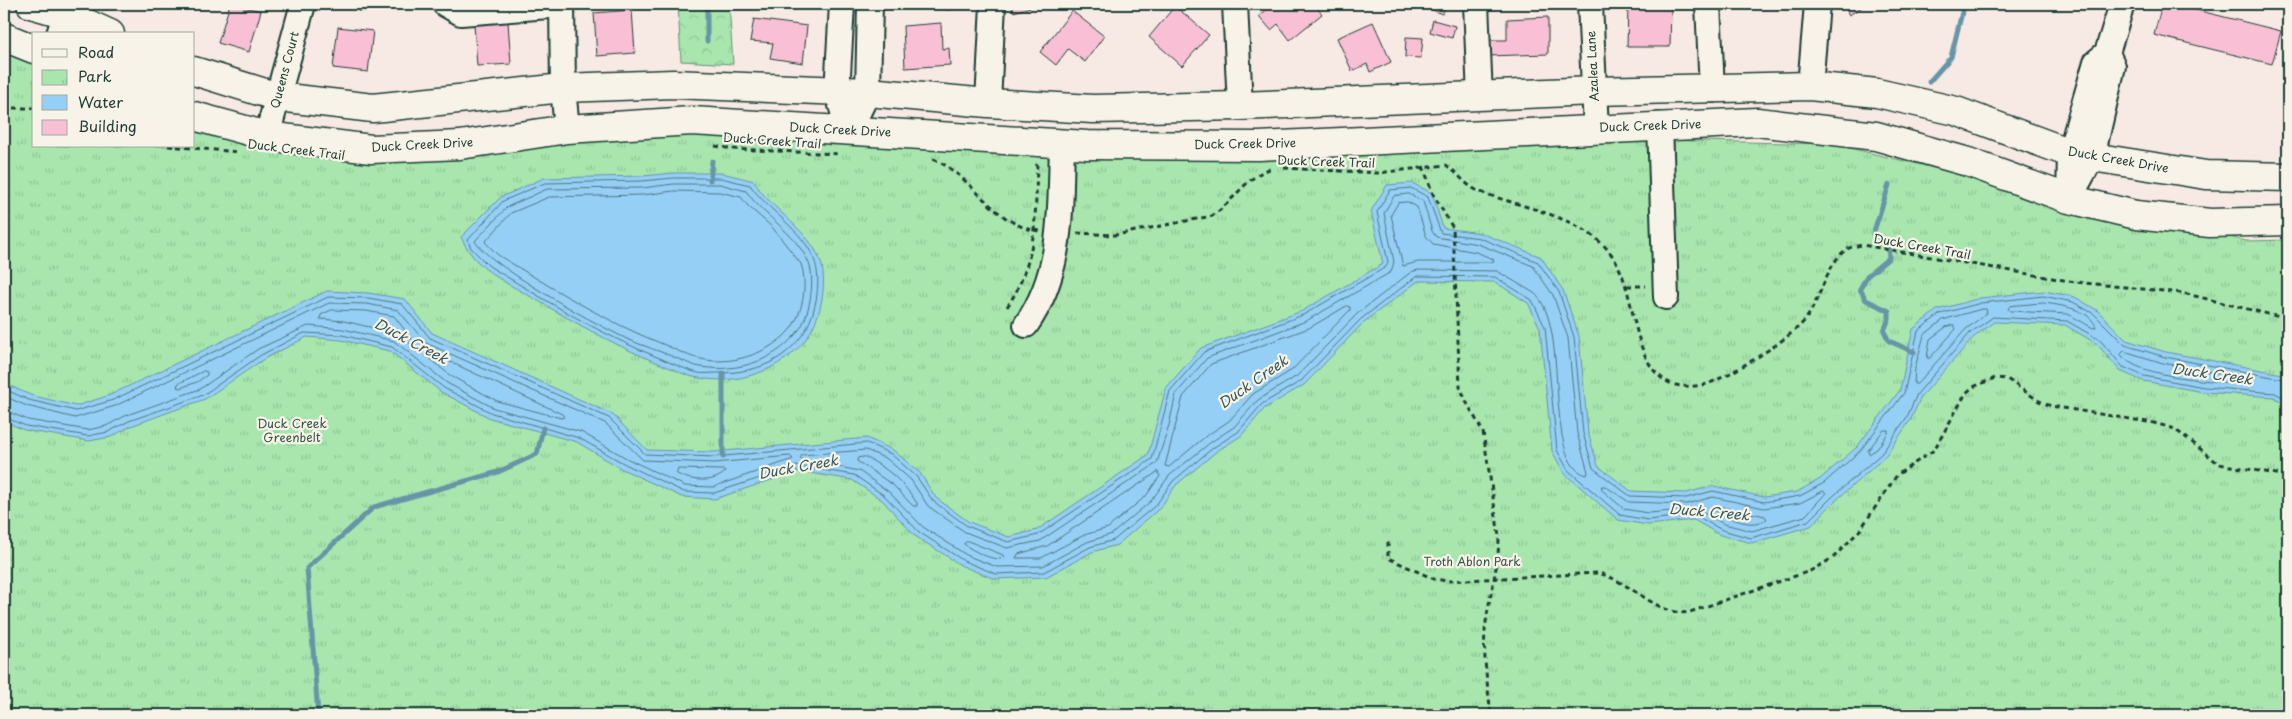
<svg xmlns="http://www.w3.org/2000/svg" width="2292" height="719" font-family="'Playpen Sans',sans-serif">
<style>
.forest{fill:url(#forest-crowns);stroke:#649271}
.park{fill:url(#park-tufts);stroke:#649271}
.water{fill:#95cff5;stroke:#6695a8}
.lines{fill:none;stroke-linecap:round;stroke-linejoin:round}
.shore{stroke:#4e7781;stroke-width:1}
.stream{stroke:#6695a8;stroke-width:5}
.building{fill:#f9c0d5;stroke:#1f3d34}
.minor-casing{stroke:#1f3d34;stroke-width:28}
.major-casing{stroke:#1f3d34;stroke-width:31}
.path{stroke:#1f3d34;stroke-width:3;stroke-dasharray:5 4;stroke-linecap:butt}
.minor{stroke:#f7f3e8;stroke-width:24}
.major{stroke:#f7f3e8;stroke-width:28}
.labels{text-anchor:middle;stroke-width:4.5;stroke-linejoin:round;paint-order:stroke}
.street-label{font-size:12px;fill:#1f3d34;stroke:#f7f3e8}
.park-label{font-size:12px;fill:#345646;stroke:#f7f3e8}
.water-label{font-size:14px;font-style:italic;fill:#375a5b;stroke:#f7f3e8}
</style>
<defs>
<pattern id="forest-crowns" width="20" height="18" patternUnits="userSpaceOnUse" patternTransform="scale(1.25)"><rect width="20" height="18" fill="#a8e6ae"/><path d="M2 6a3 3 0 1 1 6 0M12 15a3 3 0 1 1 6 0" fill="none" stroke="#90c696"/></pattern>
<pattern id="park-tufts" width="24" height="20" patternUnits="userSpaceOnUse" patternTransform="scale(1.25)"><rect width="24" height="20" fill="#a8e6ae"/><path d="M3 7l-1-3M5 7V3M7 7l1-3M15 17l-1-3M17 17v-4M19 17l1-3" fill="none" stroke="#90c696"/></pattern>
</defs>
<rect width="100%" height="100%" fill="#f7e9e4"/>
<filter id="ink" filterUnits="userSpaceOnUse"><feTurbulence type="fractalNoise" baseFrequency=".02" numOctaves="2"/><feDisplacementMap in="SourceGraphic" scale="10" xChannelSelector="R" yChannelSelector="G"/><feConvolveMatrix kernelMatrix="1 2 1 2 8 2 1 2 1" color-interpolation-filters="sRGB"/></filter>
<g filter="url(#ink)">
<polygon class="forest" points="678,4 729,4 733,64 681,61"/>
<polygon class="park" points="4,44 34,56 34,146 194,146 194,121 268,140 691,133 1356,154 1655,140 1832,144 2246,241 2288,240 2288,715 4,715"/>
<g class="water">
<path d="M674,173H722L754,181C769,209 814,232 822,266C827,292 819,324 802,344C777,372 736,385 699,378C687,377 674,369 663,365C618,347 577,324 535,299C519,290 501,281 487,270C475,261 467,250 461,237L501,197L544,178L642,176Z"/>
<polygon points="1412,183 1432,193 1443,228 1481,233 1541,257 1563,290 1579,336 1588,432 1598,466 1631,491 1686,493 1713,486 1764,497 1797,492 1820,479 1857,447 1900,390 1913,329 1937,310 1980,298 2044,291 2075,297 2097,310 2126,340 2166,352 2288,375 2288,406 2274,397 2203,392 2143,381 2120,371 2097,344 2065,325 1994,322 1974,337 1921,397 1911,419 1886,456 1833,503 1811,526 1752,543 1720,535 1694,520 1648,525 1618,520 1564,473 1552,451 1540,328 1528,303 1495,282 1418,281 1364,322 1304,385 1265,408 1241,436 1217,451 1176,485 1160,508 1117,545 1092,552 1046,577 995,579 962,566 915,536 882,500 852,480 798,471 715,499 682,497 622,469 577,442 490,418 441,392 390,351 341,340 307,337 264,359 205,399 131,426 111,437 89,441 24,430 4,421 4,383 30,395 76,406 110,395 327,291 368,293 405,299 432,333 612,414 647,450 713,452 867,438 893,450 920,473 936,498 969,522 1009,537 1037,530 1148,455 1166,388 1201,348 1302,311 1383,264 1371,211 1387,185"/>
</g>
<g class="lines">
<g class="shore">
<path d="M674,178H721L750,185C768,211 802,229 814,259C823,282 815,320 800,338C779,365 750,373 717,373C711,373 703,374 698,373C686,370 674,364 662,359C601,335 545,300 489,266L471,248L468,240L503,201L545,183L642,181Z"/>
<path d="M674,184H720L746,191C763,216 795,232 808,261C816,277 810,312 801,327C779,360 739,373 701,367C693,366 684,361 676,358C660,351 643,346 627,339C599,326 487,264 475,241L507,207L547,189L642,188Z"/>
<path d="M674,191L720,192L741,197L748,206L772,227L801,264C808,285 803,315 788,332C768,354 730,366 701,359C689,357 677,350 665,345C606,322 552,288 498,255L485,242L511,213L549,197L643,195Z"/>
<path d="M1409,194L1423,201L1432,231L1436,237L1478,244L1533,266L1553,295L1568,338L1577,433L1588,472L1587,475C1541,465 1572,325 1534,293L1497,271L1418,270L1411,272L1357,314L1297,376L1258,400L1234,427L1211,442L1169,476L1151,501L1112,534L1087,542L1043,566L997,567L968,556L923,527L889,492L859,471L800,459L802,455L866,450L887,459L911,480L928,506L965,532L1007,548L1040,541L1157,463L1169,425L1176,394L1207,358L1306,321L1391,272L1394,262L1384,213L1394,196Z"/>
<polygon points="1408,202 1417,207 1426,236 1433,244 1476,252 1493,259 1494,262 1418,262 1403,266 1391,215 1398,203"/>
<path d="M2043,303C2060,305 2090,309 2096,327L2093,328L2068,314L2010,311L2008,309L2010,306Z"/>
<polygon points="1347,306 1350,307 1350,310 1292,370 1253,394 1229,421 1206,436 1169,467 1165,466 1183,397 1211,364 1309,328"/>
<polygon points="1982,309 1986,309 1987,313 1966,329 1917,384 1914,384 1915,368 1924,335 1943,320"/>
<polygon points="332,310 366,311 394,316 414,342 411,344 395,333 344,321 320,319 321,315"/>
<polygon points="1954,325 1956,329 1930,358 1927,358 1930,339 1946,327"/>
<path d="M2124,351L2163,363L2250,379L2252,383L2249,384C2220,382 2138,378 2121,355Z"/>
<polygon points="429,352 562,414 564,417 561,418 497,401 451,376 426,356 426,353"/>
<polygon points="204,371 207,372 207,375 197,382 180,388 177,387 178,384"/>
<polyline points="4,389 29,400 76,411 113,400 328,297 368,298 402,304 430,338 609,418 645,454 714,457 867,443 891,454 916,476 933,501 967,526 1008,542 1038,535 1152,459 1170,391 1204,352 1303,315 1386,267 1388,262 1377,212 1390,190 1411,188 1428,197 1441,233 1480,238 1538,262 1559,292 1574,337 1583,433 1593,468 1630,496 1686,498 1713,491 1764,502 1800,496 1824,483 1860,451 1904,393 1918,331 1940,314 1981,303 2043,296 2073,302 2094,314 2125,345 2165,357 2288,380"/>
<polyline points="4,396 27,406 75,418 115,406 329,303 367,304 398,310 426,343 605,423 643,460 714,463 790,456 793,459 713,487 685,486 628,459 581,432 494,408 447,383 394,341 343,329 308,326 258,349 200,389 127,415 106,426 88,430 28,420 4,410"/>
<polyline points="4,417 26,426 88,436 108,432 129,421 203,395 261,355 304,333 342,335 392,347 444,388 492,413 579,438 625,464 684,492 714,493 797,466 854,475 885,496 919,532 964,561 996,574 1044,572 1090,547 1114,540 1156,505 1173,481 1214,447 1238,432 1262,404 1301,381 1361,319 1417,276 1495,277 1532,300 1545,327 1557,450 1568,470 1620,515 1648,520 1695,515 1722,530 1751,538 1808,521 1830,499 1882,453 1907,417 1917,394 1970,333 1993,317 2067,321 2100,340 2123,367 2144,376 2204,387 2275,393 2288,400"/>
<polygon points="1884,430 1888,430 1888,433 1877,449 1869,454 1868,451"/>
<path d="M865,457C888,468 903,482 917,503V506H913L893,485L857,461L858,458Z"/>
<path d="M678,469L723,470L725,472C713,484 691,481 677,474Z"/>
<polygon points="1158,472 1160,476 1146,496 1108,528 1084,535 1041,558 1016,558 1018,554 1047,546"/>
<polygon points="1602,486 1605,486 1629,502 1687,504 1713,497 1764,508 1800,503 1823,491 1826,493 1805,516 1752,531 1724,524 1696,509 1648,513 1624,509 1602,490"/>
<path d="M1717,506L1765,516L1767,519C1752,529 1729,519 1715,510L1714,507Z"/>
<path d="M968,541L1003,555L1004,558C994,562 973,551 964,544Z"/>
</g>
<g class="stream">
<polyline points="707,4 707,41"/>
<polyline points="1929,82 1951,57 1964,4"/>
<polyline points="710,180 712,161"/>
<polyline points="1889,185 1873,234 1888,245 1889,258 1867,276 1860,289 1866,300 1889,311 1889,318 1884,331 1889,341 1914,352"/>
<polyline points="723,373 723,457"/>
<polyline points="318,715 307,568 374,507 498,472 537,454 543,428"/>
</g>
</g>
<g class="building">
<polygon points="230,4 261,11 249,52 218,43"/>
<polygon points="358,4 390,4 390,10 358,11"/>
<polygon points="905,4 952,4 951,10 905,6"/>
<polygon points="1011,4 1041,4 1014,12"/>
<polygon points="1274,4 1314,4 1322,14 1290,40 1278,24 1271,30 1259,16"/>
<polygon points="1418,4 1447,4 1442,14"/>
<polygon points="1843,4 1867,4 1849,15"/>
<polygon points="2162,4 2172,4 2281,31 2272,64 2154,35"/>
<polygon points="1628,5 1671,5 1670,47 1627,47"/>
<polygon points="1175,6 1209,35 1182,66 1149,37"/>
<polygon points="632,10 635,53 597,56 594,13"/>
<polygon points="1072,11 1104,36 1085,62 1068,49 1056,65 1040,52"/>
<polygon points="1548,17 1548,54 1487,56 1486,40 1507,40 1507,19"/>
<polygon points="754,19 807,26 803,63 770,58 773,43 750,41"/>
<polygon points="1433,20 1455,26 1452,38 1430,32"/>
<polygon points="508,22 511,64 477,66 474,24"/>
<polygon points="1373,22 1391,62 1370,72 1367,64 1352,71 1337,38"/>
<polygon points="941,23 942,49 949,48 950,65 905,68 903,26"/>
<polygon points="338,27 373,31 368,72 333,68"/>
<polygon points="1406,37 1423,38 1421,58 1405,57"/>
</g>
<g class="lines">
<g class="minor-casing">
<g id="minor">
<polyline points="445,4 461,13 562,5"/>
<polyline points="562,4 563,88 567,129"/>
<polyline points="842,4 837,92 849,131"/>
<polyline points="1235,4 1240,106"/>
<polyline points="1476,4 1480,97"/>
<polyline points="1590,4 1596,129"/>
<polyline points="1708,4 1712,90"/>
<polyline points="59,34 69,4"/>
<polygon points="2107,53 2113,66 2092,157 2069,199 2070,153 2096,62"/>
<polyline points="2107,53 2122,4"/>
<polyline points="1810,86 1817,4"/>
<polyline points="988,103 993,4"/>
<polyline points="1660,125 1666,297"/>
<polyline points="849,131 868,92 870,4"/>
<polyline points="267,136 303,4"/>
<path d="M1026,325C1064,271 1060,207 1062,144"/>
</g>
</g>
<g class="major-casing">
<g id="major">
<polyline points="31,4 66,14 110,34"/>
<polyline points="4,37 34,49"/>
<polyline points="194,71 278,97 373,108 563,88 673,84 868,92 988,103 1093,109 1240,106 1594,91 1810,86 1877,93 1956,111 2070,153 2092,157 2206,175 2288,177"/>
<polyline points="194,116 267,136 371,149 460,145 567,129 692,121 1087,145 1259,146 1757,122 1876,136 1968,162 2069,199 2136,215 2210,223 2288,221"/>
</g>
</g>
<g class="path">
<polyline points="4,108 34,108"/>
<polyline points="168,146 239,152"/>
<polyline points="715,146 733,149 840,154"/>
<path d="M933,159C973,175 994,227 1040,231"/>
<path d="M1423,166L1433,194L1453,228L1460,387L1467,403L1483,432L1499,536C1499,568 1488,599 1485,631C1483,659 1488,687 1491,715"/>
<path d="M1284,168L1378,173L1446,165C1458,173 1465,185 1478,191C1519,207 1578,215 1608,250C1639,287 1628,358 1666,381C1677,388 1695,387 1707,384C1730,376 1790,339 1805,320C1820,301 1827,262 1847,249C1851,247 1857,246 1862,245L2075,282L2183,293L2288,319"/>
<path d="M1077,233L1115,235L1212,216C1234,202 1246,175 1273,168"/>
<polyline points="1627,286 1646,286"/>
<path d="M1007,307C1038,260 1035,217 1037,163"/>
<path d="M1388,542V558L1434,579L1447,581L1598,573C1629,580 1659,618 1690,612L1810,571L1833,558L1860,530L1897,475L1934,450L1966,393L1973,387L1995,378L2007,379L2039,401L2051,406L2154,423L2172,428L2183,435L2219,464L2288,476"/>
</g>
<use href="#minor" class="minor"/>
<use href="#major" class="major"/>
</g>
</g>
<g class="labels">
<g class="street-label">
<text transform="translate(1593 66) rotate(-93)" y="4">Azalea Lane</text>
<text transform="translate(285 70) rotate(-75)" y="4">Queens Court</text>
<text transform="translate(1650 126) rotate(-2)" y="4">Duck Creek Drive</text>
<text transform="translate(840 130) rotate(3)" y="4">Duck Creek Drive</text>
<text transform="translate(772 141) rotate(4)" y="4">Duck Creek Trail</text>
<text transform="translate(1245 144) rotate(-1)" y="4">Duck Creek Drive</text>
<text transform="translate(422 145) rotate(-3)" y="4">Duck Creek Drive</text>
<text transform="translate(296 150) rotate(7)" y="4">Duck Creek Trail</text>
<text transform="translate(2118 160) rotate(10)" y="4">Duck Creek Drive</text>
<text transform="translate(1326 162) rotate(2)" y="4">Duck Creek Trail</text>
<text transform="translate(1922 247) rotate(10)" y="4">Duck Creek Trail</text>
</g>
<g class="park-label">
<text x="292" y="428">Duck Creek<tspan x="292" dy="14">Greenbelt</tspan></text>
<text x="1472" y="566">Troth Ablon Park</text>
</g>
<g class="water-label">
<text transform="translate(411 341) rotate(28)" y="5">Duck Creek</text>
<text transform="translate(2212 374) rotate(8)" y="5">Duck Creek</text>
<text transform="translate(1253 382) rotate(-35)" y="5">Duck Creek</text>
<text transform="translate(798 467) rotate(-10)" y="5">Duck Creek</text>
<text transform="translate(1709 512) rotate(5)" y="5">Duck Creek</text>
</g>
</g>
<rect width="2292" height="719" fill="none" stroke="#f7f3e8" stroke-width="20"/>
<rect x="10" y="10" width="2272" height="699" fill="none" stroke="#1f3d34" stroke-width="2" filter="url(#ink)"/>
<rect x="32" y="32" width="162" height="115" fill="#f7f3e8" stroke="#a1aaa0"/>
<rect x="42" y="49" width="25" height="8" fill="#f7f3e8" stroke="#a1aaa0"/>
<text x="78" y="58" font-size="15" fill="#1f3d34">Road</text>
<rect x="42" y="70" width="25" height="15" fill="url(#park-tufts)" stroke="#a1aaa0"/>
<text x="78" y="82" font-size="15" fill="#1f3d34">Park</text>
<rect x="42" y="95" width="25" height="15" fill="#95cff5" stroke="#a1aaa0"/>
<text x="78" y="108" font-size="15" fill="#1f3d34">Water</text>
<rect x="42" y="120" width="25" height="15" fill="#f9c0d5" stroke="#a1aaa0"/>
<text x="78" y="132" font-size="15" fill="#1f3d34">Building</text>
</svg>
